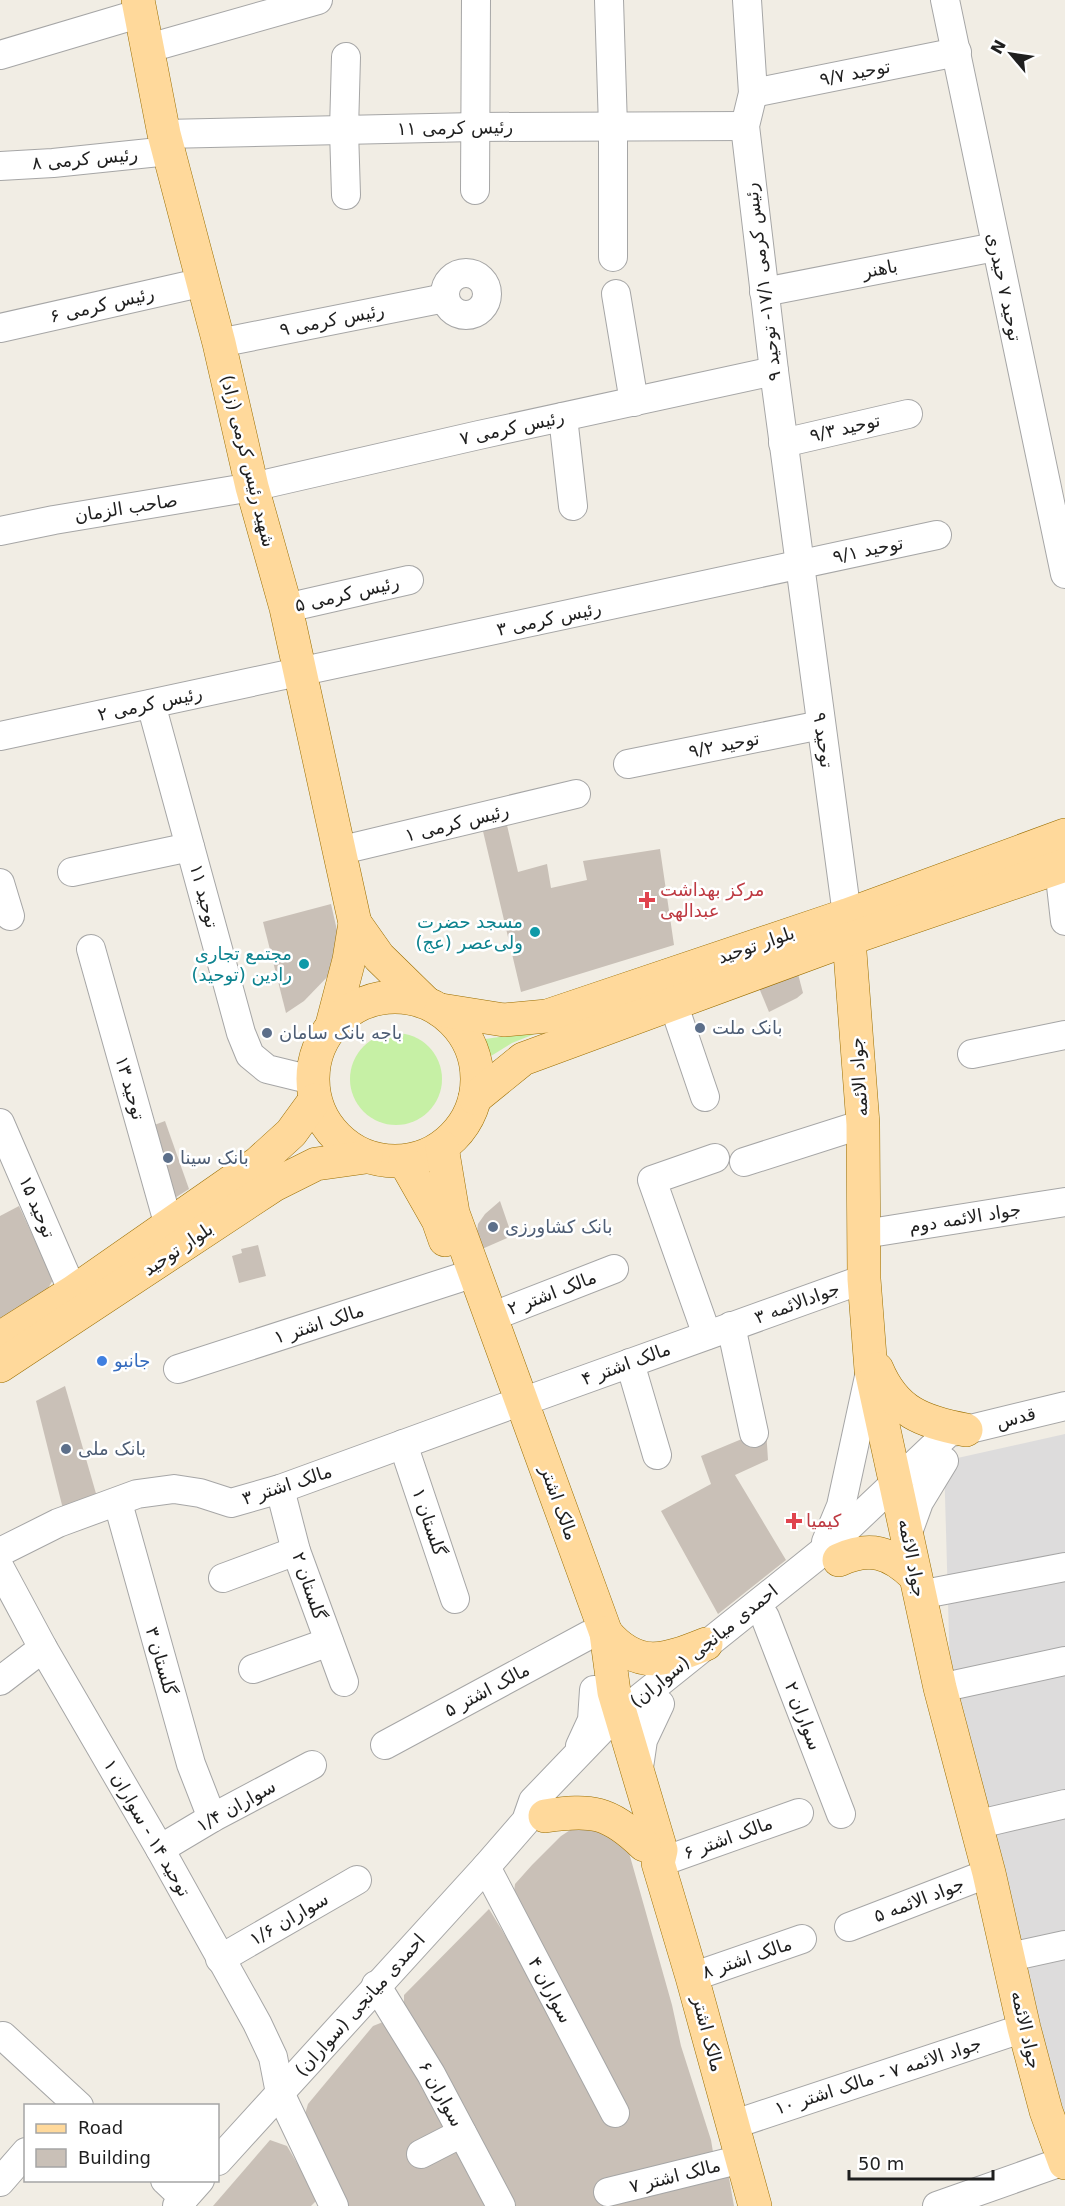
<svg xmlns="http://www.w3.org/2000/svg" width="1065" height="2206" font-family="'DejaVu Sans',Cairo,sans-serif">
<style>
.residential{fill:#dddcdc}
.grass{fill:#c6f0a5}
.building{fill:#c9c0b7}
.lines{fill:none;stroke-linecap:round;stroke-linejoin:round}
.minor-casing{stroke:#a6a6a6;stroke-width:30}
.major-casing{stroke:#9a6e00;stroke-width:34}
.minor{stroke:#fff;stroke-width:28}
.major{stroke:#ffd99b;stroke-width:33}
.health-dot{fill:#e0444e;stroke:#fff;stroke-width:2}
.culture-dot{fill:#0f9aa8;stroke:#fff;stroke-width:2}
.service-dot{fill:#5c6f8a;stroke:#fff;stroke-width:2}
.shop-dot{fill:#3f7fe0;stroke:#fff;stroke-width:2}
.labels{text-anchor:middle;stroke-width:5;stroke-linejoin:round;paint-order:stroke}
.street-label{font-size:18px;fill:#1f1f1f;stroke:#fff}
.health-label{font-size:18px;fill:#be3a42;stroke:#fff;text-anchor:start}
.culture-label{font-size:18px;fill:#0d838f;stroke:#fff;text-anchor:end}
.service-label{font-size:18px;fill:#4e5e75;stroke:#fff;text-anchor:start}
.shop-label{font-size:18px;fill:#366cbe;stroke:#fff;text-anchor:start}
</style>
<rect width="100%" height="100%" fill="#f1ede4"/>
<polygon class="residential" points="1065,1434 1065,2154 953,1777 944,1461"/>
<g class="grass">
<polygon points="542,1031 512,1043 491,1056 485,1039"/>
<circle cx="396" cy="1079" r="46"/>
</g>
<g class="building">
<polygon points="506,821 518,872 547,864 551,888 587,880 583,861 660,849 674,945 521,992 482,827"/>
<polygon points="331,904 339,939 332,972 304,1001 286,1013 263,922"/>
<polygon points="797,970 803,993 797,998 769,1012 757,983"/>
<polygon points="165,1121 189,1189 170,1201 149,1127"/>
<polygon points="500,1201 512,1236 482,1249 477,1231 478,1224 485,1214"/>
<polygon points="19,1206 53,1280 45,1293 0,1325 0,1216"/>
<polygon points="258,1245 266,1276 239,1283 232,1256 242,1253 241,1249"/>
<polygon points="65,1386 97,1497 63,1509 36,1401"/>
<polygon points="766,1429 768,1460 735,1475 786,1560 718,1614 661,1511 711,1484 701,1456"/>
<polygon points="578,1825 624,1835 672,2005 681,2046 711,2140 713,2152 728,2172 734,2206 510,2206 404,2006 404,1995 489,1909 618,2119 629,2114 514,1892 515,1884 532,1865 561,1836"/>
<polygon points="388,2020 456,2139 488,2206 346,2206 305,2114 308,2104 373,2026"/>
<polygon points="270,2140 287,2146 318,2199 311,2206 213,2206"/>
</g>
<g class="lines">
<g class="minor-casing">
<g id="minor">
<polyline points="609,0 613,127 613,257"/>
<polyline points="747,0 753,93 745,126 774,371 847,915"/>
<polyline points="945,0 1065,574"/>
<polyline points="149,48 318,0"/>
<polyline points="0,55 141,13"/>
<polyline points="346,57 344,130 346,195"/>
<polyline points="753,93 957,52"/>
<polyline points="164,134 475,127 745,126"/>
<polyline points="0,166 53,163 169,151"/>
<polyline points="475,190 476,0"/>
<circle cx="466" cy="294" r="21"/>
<polyline points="764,292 995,247"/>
<polyline points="616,294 634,402"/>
<polyline points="0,328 204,282"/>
<polyline points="219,343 445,298"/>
<polyline points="563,417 573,506"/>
<polyline points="783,443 908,414"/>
<polyline points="0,531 54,520 252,487 479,435 774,371"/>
<polyline points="286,608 409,580"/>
<polyline points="151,704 241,1033 250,1055 267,1069 312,1080"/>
<polyline points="0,736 937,535"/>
<polyline points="628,764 821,725"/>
<polyline points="338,851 576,794"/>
<polyline points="1059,868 1065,921"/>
<polyline points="72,872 190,847"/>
<polyline points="0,883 10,916"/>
<polyline points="91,949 169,1226"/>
<polyline points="673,1003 705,1097"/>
<polyline points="972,1054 1065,1035"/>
<polyline points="0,1123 73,1292"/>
<polyline points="744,1162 863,1124"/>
<polyline points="864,1234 1065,1202"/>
<polyline points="491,1317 614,1269"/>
<polyline points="731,1326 754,1433"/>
<polyline points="707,1335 652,1180 715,1158"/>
<polyline points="630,1363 657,1455"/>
<polyline points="178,1369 459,1278"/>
<polyline points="522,1402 864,1279"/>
<polyline points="403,1444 455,1599"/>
<polyline points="280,1489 296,1551 344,1682"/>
<polyline points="118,1503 191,1764 212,1818"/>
<polyline points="907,1535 919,1502 944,1461"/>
<polyline points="826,1542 841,1506 870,1372"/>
<polyline points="0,1552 58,1523 137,1494 174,1489 200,1493 231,1503 280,1489 505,1407"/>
<polyline points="0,1568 43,1648 160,1849 257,2023 273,2057 280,2093 334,2206"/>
<polyline points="223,1578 296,1551"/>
<polyline points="919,1595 1065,1567"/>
<polyline points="765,1617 841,1814"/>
<polyline points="253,1669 329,1642"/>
<polyline points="0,1681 43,1648"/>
<polyline points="940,1688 1065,1661"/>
<polyline points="385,1745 589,1635"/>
<polyline points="580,1746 592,1720 594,1690"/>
<polyline points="638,1774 643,1740 660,1704"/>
<polyline points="975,1825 1065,1804"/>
<polyline points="160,1849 212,1818 312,1765"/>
<polyline points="658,1863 799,1813"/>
<polyline points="486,1867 615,2113"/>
<polyline points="849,1927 989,1873"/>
<polyline points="1010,1957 1065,1945"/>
<polyline points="220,1959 357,1880"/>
<polyline points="692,1977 802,1939"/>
<polyline points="376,1985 431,2074 501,2206"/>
<polyline points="3,2036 79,2106"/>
<polyline points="732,2125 1024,2028"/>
<polyline points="421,2154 462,2133"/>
<polyline points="218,2161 486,1867 526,1821 533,1801 605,1726 822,1552 949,1432 966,1430 1065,1406"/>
<polyline points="165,2180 184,2198"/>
<polyline points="0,2182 26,2152"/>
<polyline points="608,2192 742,2159"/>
<polyline points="177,2206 200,2180"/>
<polyline points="937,2206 1064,2161"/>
</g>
</g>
<g class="major-casing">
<g id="major">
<polyline points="138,0 164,134 219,343 252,487 286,608 355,923 349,960 332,1025"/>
<polyline points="355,923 379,957 424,1001"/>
<polyline points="849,939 863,1124 864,1279 871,1370 940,1688 989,1873 1024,2028 1046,2111 1065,2163"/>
<circle cx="395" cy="1079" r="82"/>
<polyline points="441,1010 504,1020 547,1016 847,915 1065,835"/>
<polyline points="475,1098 523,1059 849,939 1065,865"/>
<polyline points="442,1147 453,1213 606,1633 614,1692 661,1850 658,1863 692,1977 755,2206"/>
<polyline points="405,1162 438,1220 445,1240"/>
<polyline points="0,1338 73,1292 258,1163 291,1133 315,1100"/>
<polyline points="0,1366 274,1185 316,1164 366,1157"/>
<path d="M877,1369C895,1412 923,1422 966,1430"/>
<path d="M839,1560C870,1546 890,1552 914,1575"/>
<path d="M606,1633C638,1671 666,1660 706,1644"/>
<path d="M545,1816C591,1809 609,1811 644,1845"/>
</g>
</g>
<use href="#minor" class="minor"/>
<use href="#major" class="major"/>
</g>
<g class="health-dot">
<path d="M644 891h6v6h6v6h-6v6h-6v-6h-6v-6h6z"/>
<path d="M791 1512h6v6h6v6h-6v6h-6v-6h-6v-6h6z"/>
</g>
<g class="culture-dot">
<circle cx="535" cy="932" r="6"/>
<circle cx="304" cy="964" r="6"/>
</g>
<g class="service-dot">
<circle cx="700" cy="1028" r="6"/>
<circle cx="267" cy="1033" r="6"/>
<circle cx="168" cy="1158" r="6"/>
<circle cx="493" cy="1227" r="6"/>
<circle cx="66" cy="1449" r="6"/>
</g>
<circle class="shop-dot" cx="102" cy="1361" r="6"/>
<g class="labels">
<g class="street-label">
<text transform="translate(855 73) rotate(-11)" y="6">توحید ۹/۷</text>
<text transform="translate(455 128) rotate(-1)" y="6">رئیس کرمی ۱۱</text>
<text transform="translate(85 159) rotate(-5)" y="6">رئیس کرمی ۸</text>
<text transform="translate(880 269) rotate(-11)" y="6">باهنر</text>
<text transform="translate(763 282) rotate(-97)" y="6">رئیس کرمی ۱۷/۱- توحید ۹</text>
<text transform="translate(1004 287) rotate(78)" y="6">توحید ۷ حیدری</text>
<text transform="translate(102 305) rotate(-13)" y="6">رئیس کرمی ۶</text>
<text transform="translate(332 320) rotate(-11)" y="6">رئیس کرمی ۹</text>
<text transform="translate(512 428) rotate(-12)" y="6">رئیس کرمی ۷</text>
<text transform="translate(845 428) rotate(-13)" y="6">توحید ۹/۳</text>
<text transform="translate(248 461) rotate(76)" y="6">شهید رئیس کرمی (زاد)</text>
<text transform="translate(126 508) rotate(-9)" y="6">صاحب الزمان</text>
<text transform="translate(868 550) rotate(-12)" y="6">توحید ۹/۱</text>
<text transform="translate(347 594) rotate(-13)" y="6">رئیس کرمی ۵</text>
<text transform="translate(549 619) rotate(-12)" y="6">رئیس کرمی ۳</text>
<text transform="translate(150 704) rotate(-12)" y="6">رئیس کرمی ۲</text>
<text transform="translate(823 740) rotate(82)" y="6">توحید ۹</text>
<text transform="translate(724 745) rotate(-11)" y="6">توحید ۹/۲</text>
<text transform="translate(457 823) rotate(-14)" y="6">رئیس کرمی ۱</text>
<text transform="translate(204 896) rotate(75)" y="6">توحید ۱۱</text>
<text transform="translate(756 945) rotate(-19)" y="6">بلوار توحید</text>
<text transform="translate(859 1077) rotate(-94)" y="6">جواد الائمه</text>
<text transform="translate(130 1088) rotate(74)" y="6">توحید ۱۳</text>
<text transform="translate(37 1207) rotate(67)" y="6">توحید ۱۵</text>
<text transform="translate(965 1218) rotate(-9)" y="6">جواد الائمه دوم</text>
<text transform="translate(178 1249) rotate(-34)" y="6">بلوار توحید</text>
<text transform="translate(552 1293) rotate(-21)" y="6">مالک اشتر ۲</text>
<text transform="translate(797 1303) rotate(-20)" y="6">جوادالائمه ۳</text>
<text transform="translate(319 1324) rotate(-18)" y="6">مالک اشتر ۱</text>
<text transform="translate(626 1364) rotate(-20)" y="6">مالک اشتر ۴</text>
<text transform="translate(1016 1418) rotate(-14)" y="6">قدس</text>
<text transform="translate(287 1485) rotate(-18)" y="6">مالک اشتر ۳</text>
<text transform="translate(559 1503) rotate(70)" y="6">مالک اشتر</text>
<text transform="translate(429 1522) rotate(71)" y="6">گلستان ۱</text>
<text transform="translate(912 1558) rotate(79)" y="6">جواد الائمه</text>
<text transform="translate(309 1586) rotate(71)" y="6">گلستان ۲</text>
<text transform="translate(704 1646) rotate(-39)" y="6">احمدی میانجی (سواران)</text>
<text transform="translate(161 1661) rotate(74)" y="6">گلستان ۳</text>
<text transform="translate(487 1690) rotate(-28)" y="6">مالک اشتر ۵</text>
<text transform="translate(803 1716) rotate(69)" y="6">سواران ۲</text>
<text transform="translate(236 1806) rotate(-29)" y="6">سواران ۱/۴</text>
<text transform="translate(147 1828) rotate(60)" y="6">توحید ۱۴ - سواران ۱</text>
<text transform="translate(728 1838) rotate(-20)" y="6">مالک اشتر ۶</text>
<text transform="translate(919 1900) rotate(-21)" y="6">جواد الائمه ۵</text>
<text transform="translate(289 1919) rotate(-30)" y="6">سواران ۱/۶</text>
<text transform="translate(747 1958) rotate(-19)" y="6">مالک اشتر ۸</text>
<text transform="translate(550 1990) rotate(62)" y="6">سواران ۴</text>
<text transform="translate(360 2005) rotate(-48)" y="6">احمدی میانجی (سواران)</text>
<text transform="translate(1026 2030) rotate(77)" y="6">جواد الائمه</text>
<text transform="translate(708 2034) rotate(75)" y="6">مالک اشتر</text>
<text transform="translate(878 2076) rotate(-18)" y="6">جواد الائمه ۷ - مالک اشتر ۱۰</text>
<text transform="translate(441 2094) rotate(61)" y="6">سواران ۶</text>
<text transform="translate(675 2176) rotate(-14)" y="6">مالک اشتر ۷</text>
</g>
<g class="health-label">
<text x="660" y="896">مرکز بهداشت<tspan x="660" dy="21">عبدالهی</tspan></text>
<text x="806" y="1527">کیمیا</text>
</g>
<g class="culture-label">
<text x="523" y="928">مسجد حضرت<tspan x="523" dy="21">ولی‌عصر (عج)</tspan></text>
<text x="292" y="960">مجتمع تجاری<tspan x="292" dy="21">رادین (توحید)</tspan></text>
</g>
<g class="service-label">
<text x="712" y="1034">بانک ملت</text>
<text x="279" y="1039">باجه بانک سامان</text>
<text x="180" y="1164">بانک سینا</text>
<text x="505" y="1233">بانک کشاورزی</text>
<text x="78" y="1455">بانک ملی</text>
</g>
<g class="shop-label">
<text x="114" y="1367">جانبو</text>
</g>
</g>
<rect x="24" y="2104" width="195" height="78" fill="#ffffff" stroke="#a5a5a5" stroke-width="1.5"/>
<rect x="36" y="2124" width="30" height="9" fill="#ffd99b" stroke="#a5a5a5" stroke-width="1.5"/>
<text x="78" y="2134" font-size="18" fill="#1f1f1f">Road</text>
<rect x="36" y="2149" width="30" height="18" fill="#c9c0b7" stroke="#a5a5a5" stroke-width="1.5"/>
<text x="78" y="2164" font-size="18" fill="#1f1f1f">Building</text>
<g transform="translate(1011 54) rotate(299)" stroke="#ffffff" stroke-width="4.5" paint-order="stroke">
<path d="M0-4.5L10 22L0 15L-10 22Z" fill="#1f1f1f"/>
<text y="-9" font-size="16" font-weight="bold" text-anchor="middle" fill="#1f1f1f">N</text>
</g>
<path d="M849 2170v9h144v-9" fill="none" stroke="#1f1f1f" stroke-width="3"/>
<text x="858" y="2170" font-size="18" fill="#1f1f1f" stroke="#ffffff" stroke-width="4.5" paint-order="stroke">50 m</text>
</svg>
